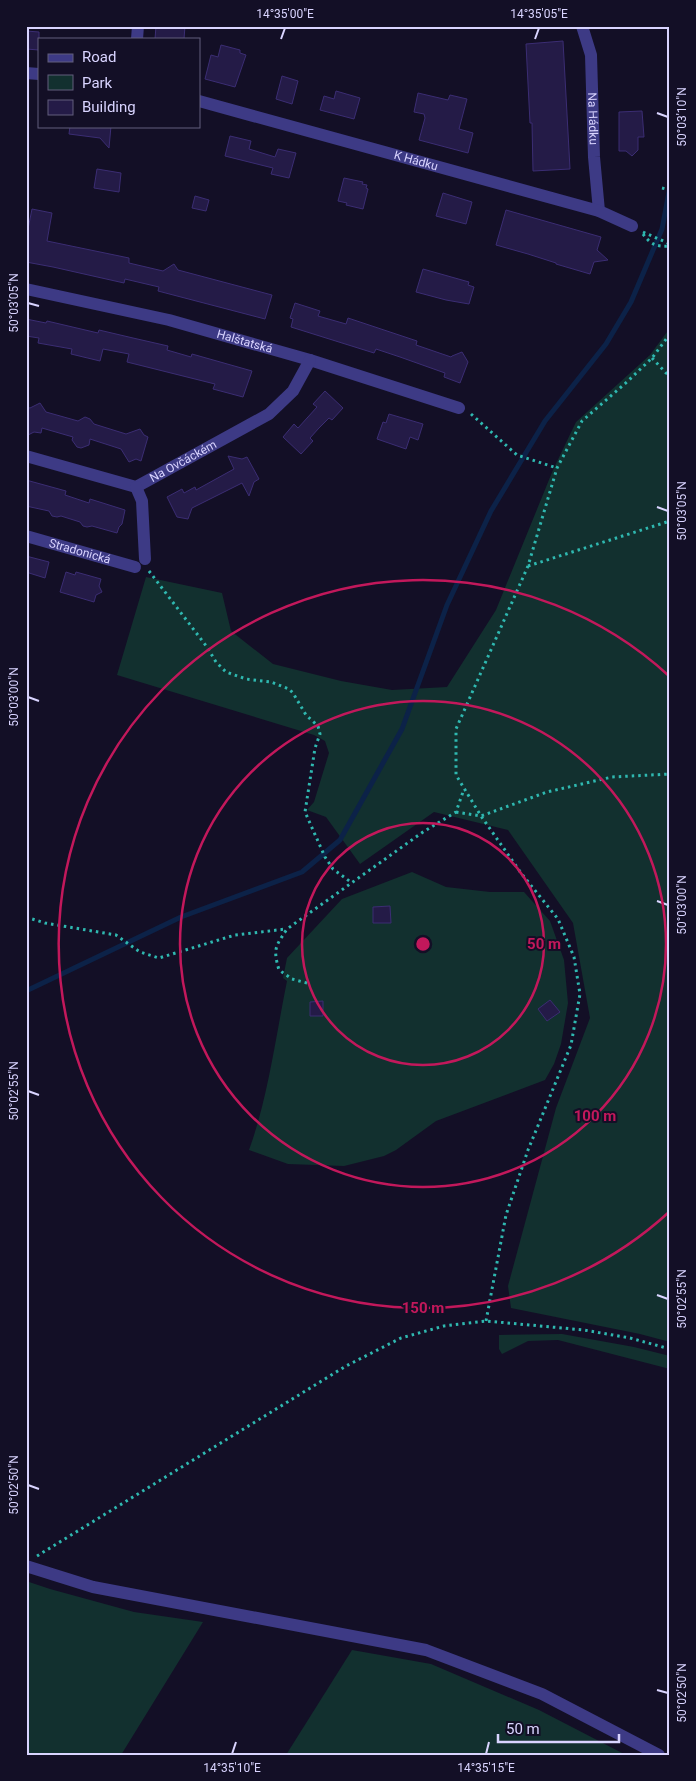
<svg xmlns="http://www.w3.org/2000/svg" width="696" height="1781" font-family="Roboto,sans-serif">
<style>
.green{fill:#12302f}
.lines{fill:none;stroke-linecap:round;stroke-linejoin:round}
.stream{stroke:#0c2248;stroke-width:5}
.building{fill:#241b47;stroke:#3b2d73}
.path{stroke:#2fb8b0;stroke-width:3;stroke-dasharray:2.5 4;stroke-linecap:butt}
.minor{stroke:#3d3a85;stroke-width:12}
.ticks{fill:none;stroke:#d9d4ff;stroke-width:2}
.ring{fill:none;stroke:#c2185b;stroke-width:2.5}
.labels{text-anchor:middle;stroke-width:4;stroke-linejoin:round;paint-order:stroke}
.street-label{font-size:12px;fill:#d9d4ff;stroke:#130f26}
.centre{fill:#c2185b;stroke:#130f26;stroke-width:2.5}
.ring-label{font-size:15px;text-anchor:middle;font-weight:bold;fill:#c2185b;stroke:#130f26;stroke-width:4;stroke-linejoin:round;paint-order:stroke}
.neatline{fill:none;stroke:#d9d4ff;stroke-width:2}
.ticks-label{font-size:12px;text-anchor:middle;fill:#d9d4ff}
</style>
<rect width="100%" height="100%" fill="#130f26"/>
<g class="green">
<polygon points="670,328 670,1342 640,1334 511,1308 508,1286 556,1108 590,1018 573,923 508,830 434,812 360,864 326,817 307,810 314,802 329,753 325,741 314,735 117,675 146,577 222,593 231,631 273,664 341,681 392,690 447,687 496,610 553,470 576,422 650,355"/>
<path d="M412,872L446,887L490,892H524L550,921L564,960L568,1003L561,1044L554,1064L545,1080L436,1121L396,1150L384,1156L344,1166L288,1164L249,1150C268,1098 276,1035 287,981L283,978L287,958L342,899Z"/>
<polygon points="562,1334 634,1347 670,1356 670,1369 558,1340 528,1341 502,1354 499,1349 499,1335"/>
<polygon points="26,1581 50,1589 134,1612 203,1622 121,1755 26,1755"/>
<polygon points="352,1650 431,1664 539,1710 626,1755 286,1755"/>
</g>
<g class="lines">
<polyline class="stream" points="26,991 181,917 302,872 340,840 402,729 447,605 491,511 545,421 606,344 631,302 662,229 670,187"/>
</g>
<g class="building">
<polygon points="156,26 185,26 184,39 155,39"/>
<polygon points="26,31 39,32 39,50 26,49"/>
<polygon points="563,41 570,169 533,171 532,123 530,123 526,44"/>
<polygon points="221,45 240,50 240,53 246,55 235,87 205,79 211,55 218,57"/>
<polygon points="282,76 298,81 292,104 276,99"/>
<polygon points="336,91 360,98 354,119 320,110 324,96 334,99"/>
<polygon points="418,93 448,100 450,95 467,99 459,129 473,133 468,153 419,140 425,118 424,114 414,112"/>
<polygon points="642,111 644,137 638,137 638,150 632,156 626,151 619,151 619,112"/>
<polygon points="70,126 111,126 109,148 100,138 69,134"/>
<polygon points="230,136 251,141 249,149 275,157 278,149 296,153 289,178 271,174 273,168 225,156"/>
<polygon points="97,169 121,173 119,192 94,188"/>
<polygon points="344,178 363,182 362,184 367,185 366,188 368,189 363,209 346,205 347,203 338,201"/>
<polygon points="443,193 472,202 466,224 436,216"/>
<polygon points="195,196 209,200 206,211 192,208"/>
<polygon points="32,209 52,213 47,241 129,258 129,263 163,271 174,264 178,270 272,295 265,319 158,291 159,287 125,279 124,283 53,267 26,262 26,239"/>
<polygon points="506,210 601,237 597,250 608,260 594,262 590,274 556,264 556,263 528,254 496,245"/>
<polygon points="423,269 469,282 468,285 474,287 469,304 446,300 416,292"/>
<polygon points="295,303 320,311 318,316 346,324 348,318 417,341 416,345 451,357 452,356 462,352 468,362 460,383 444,377 445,373 400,357 376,349 374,353 291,327 293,319 290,318"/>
<polygon points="26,319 46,323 47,321 98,333 99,330 133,338 168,346 167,350 191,357 192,354 252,371 243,397 213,389 215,384 127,362 129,354 103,349 100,361 71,354 72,349 38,343 39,338 26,336"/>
<polygon points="325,391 343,408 332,420 329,418 319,428 310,438 313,441 301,454 283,437 294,424 298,428 317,407 313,404"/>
<polygon points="40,403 46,412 78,421 85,417 90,419 94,424 126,434 140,429 144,435 148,437 141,461 136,459 129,462 121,449 90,439 89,445 81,448 77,447 72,440 73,437 42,428 41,433 34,432 26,436 26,407 30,408"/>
<polygon points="389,414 423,424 418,440 410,437 406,449 377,439 383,422 386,423"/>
<polygon points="228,456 242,459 247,457 259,479 254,482 249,496 242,483 192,508 188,519 177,517 167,497 182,489 184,493 195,487 196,490 234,469"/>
<polygon points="26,480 66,491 65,495 89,503 90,499 125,510 122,524 119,527 117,533 92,526 87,527 83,526 80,522 61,516 57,517 52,516 49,511 26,506"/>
<polygon points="26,556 49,562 45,578 26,572"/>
<polygon points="66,572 75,575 76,572 101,579 99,586 102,592 96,595 94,602 60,592"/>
<polygon points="390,906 391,923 373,923 373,907"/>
<polygon points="550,1000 560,1012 547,1021 538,1009"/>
<polygon points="323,1001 323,1016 310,1016 310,1002"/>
</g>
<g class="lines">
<g class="path">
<polyline points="662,188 670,190"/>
<polyline points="643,232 670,244"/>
<path d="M643,234C651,245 657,247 670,246"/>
<polyline points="652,358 666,373 670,374"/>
<polyline points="471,414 517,455 557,468"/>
<polyline points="528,566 670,521"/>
<polyline points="149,571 207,647 216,662 226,672 246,679 271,682 289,689 293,693 306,715 318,726 320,734 315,748 305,812 325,857 333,869 352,883"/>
<polyline points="456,812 481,816 547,792 612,777 670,774"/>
<polyline points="26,917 45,923 116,935 140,952 159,958 235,935 286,929"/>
<path d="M307,983L292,979L279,970C273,949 275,947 287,929L423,832L456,812L464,789"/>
<polyline points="486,1321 506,1215 528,1150 571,1045 580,994 574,957 558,919 521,873 481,816 456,775 456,729 528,566 557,468 582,421 628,381 652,358 670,334"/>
<polyline points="37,1556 346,1366 401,1338 444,1326 486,1321 584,1330 630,1338 670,1349"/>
</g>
<g class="minor">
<path id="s1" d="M582,26L591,55L594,157L599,211"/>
<polyline points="137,39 138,26"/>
<polyline points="26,73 39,74"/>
<path id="s2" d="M199,101L599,211L632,226"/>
<path id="s3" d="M26,289L169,320L310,360L459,408"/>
<path id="s4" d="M26,456L136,487L269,414L293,391L310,360"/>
<polyline points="136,487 142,501 145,559"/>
<path id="s5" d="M26,536L135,567"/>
<polyline points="26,1566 93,1587 426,1650 542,1694 659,1755"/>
</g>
</g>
<path class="ticks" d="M281,39L285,28M535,39L539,28M657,113L668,117M28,303L39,306M657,507L668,511M28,697L39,701M657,901L668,905M28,1091L39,1095M657,1295L668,1299M28,1485L39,1489M657,1690L668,1693M232,1754L236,1742M486,1754L489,1742"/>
<g class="ring">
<circle cx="423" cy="944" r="121"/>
<circle cx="423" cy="944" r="243"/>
<path d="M669 1212A364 364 0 1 1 669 676"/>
</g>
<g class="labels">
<g class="street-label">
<text dy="4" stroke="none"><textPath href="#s1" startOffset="94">Na Hádku</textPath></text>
<text dy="4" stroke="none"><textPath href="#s2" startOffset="225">K Hádku</textPath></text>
<text dy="4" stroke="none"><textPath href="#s3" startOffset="225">Halštatská</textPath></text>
<text dy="4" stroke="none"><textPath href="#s4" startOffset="168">Na Ovčáckém</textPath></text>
<text dy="4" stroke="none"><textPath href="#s5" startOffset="56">Stradonická</textPath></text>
</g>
</g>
<circle cx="423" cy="944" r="8" class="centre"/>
<g class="ring-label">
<text x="544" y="949">50 m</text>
<text x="595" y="1121">100 m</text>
<text x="423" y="1313">150 m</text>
</g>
<rect width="696" height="1781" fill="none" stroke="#130f26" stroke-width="55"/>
<rect x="38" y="38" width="162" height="90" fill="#130f26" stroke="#625e7d"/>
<rect x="48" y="54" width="25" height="8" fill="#3d3a85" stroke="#625e7d"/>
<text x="82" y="62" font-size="15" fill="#d9d4ff">Road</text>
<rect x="48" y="75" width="25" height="15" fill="#12302f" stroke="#625e7d"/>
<text x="82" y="88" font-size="15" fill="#d9d4ff">Park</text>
<rect x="48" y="100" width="25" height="15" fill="#241b47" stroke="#625e7d"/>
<text x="82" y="112" font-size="15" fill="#d9d4ff">Building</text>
<path d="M498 1734v8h121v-8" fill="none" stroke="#d9d4ff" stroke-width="2.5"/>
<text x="506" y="1734" font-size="15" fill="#d9d4ff" stroke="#130f26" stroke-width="4" paint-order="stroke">50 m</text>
<rect x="28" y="28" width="640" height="1726" class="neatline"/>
<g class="ticks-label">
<text x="285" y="18">14°35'00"E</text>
<text x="539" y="18">14°35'05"E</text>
<text transform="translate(682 117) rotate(-90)" y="4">50°03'10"N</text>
<text transform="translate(14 303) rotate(-90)" y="4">50°03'05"N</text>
<text transform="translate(682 511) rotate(-90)" y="4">50°03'05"N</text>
<text transform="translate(14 697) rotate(-90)" y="4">50°03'00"N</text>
<text transform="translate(682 905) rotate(-90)" y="4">50°03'00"N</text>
<text transform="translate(14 1091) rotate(-90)" y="4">50°02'55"N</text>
<text transform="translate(682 1299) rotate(-90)" y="4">50°02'55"N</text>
<text transform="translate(14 1485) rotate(-90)" y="4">50°02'50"N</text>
<text transform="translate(682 1693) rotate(-90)" y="4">50°02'50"N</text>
<text x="232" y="1772">14°35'10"E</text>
<text x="486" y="1772">14°35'15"E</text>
</g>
</svg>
